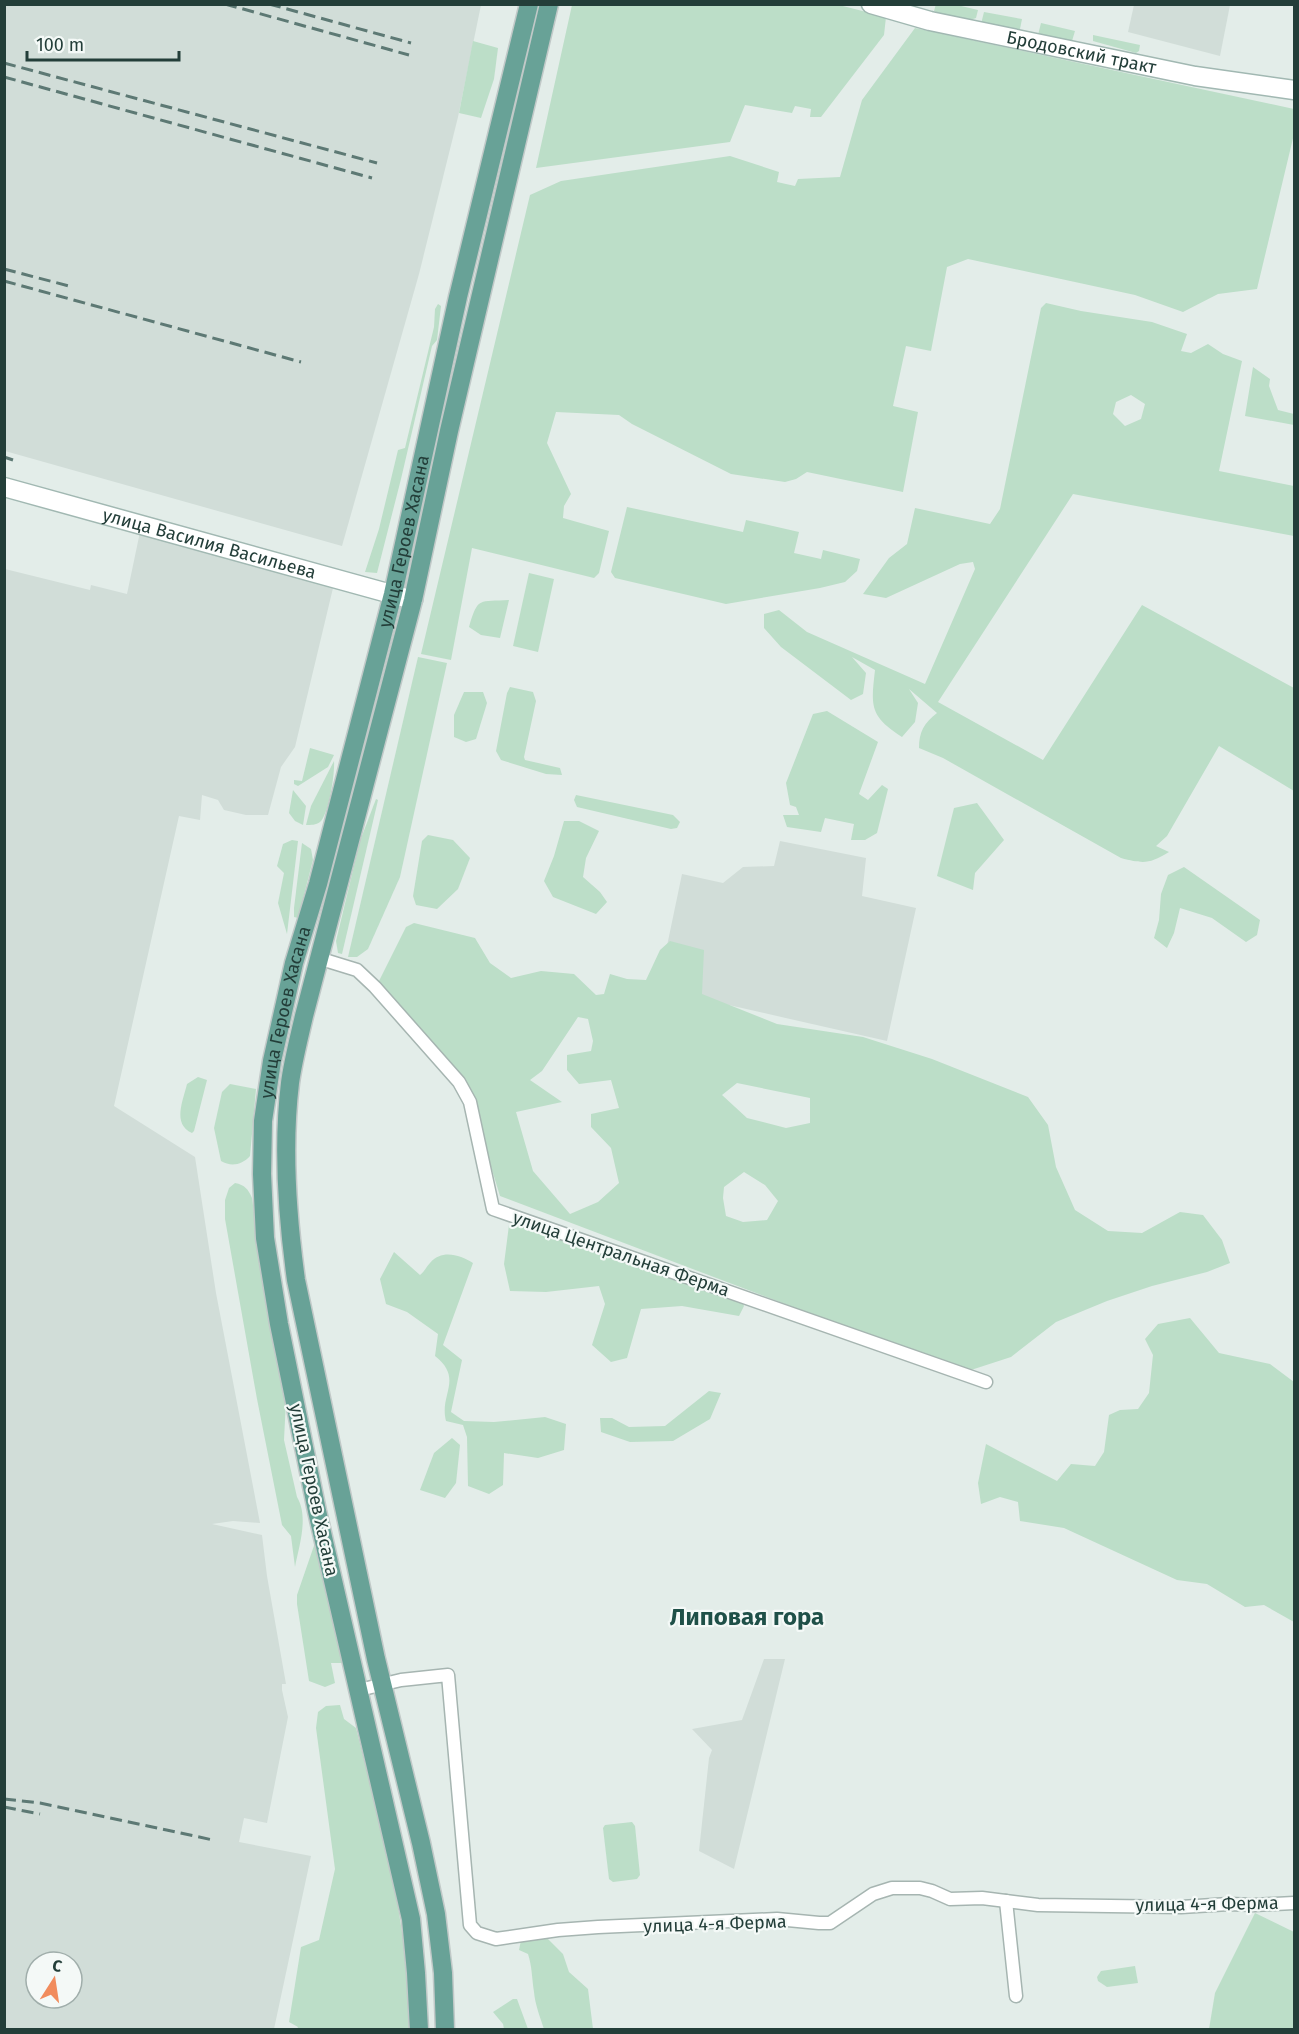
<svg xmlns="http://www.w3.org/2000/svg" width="1299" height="2034" font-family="'Fira Sans',sans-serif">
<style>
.built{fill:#d1ddd8;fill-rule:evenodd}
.green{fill:#bcdec8;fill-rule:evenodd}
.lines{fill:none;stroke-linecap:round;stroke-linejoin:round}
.street-casing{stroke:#a6b5b1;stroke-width:15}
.secondary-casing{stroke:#a1b8b2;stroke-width:21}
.primary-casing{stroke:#c1c9c8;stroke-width:21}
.street{stroke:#fff;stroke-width:12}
.secondary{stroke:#fff;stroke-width:18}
.primary{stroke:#68a297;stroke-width:18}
.rail{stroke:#5d7974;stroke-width:3;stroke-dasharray:12 6;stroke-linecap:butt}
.labels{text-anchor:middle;stroke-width:4.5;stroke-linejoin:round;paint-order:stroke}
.street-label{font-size:18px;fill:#233e39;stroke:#f4f9f7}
.district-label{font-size:24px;font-weight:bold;fill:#1f5048;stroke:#f4f9f7}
</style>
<rect width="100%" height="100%" fill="#e3ede9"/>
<g class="built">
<polygon points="4,5 481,5 458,117 419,274 342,546 5,451"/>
<polygon points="1134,5 1230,5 1220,56 1128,32"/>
<path d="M140,532L333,588L295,747L281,767L268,815H246L224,810L218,800L202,795L200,820L179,816L114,1106L195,1157L216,1293L260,1523L233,1521L212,1524L262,1535L267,1576L286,1684H282V1690L288,1717L267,1823L244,1818L239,1842L311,1856L274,2029L5,2030V569L90,590L91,585L127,594ZM36,1962H72V1998H36Z"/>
<polygon points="780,841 866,858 862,896 916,908 887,1041 658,989 682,874 723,883 743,867 774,866"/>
<polygon points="764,1659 785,1659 734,1869 699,1851 709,1758 712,1750 692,1729 742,1720"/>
</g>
<g class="green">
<polygon points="835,4 886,17 884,35 821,117 810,117 811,109 795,106 792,113 745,105 730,142 536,168 572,5"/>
<path d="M936,4L957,5L978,10L976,18C966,23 944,16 934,11Z"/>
<polygon points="984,12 1022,19 1020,29 1017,31 981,24"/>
<polygon points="1041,23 1075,31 1072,41 1038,35"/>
<polygon points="915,28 1294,109 1294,134 1257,289 1218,294 1183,312 1135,295 968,259 947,267 931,351 906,346 893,406 918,412 903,492 807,472 796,479 785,482 731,474 632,424 619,415 556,412 547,443 571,494 564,506 563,518 609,531 599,573 594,578 472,548 451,660 421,654 530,195 561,181 730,156 779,172 777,182 795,186 798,179 840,177 862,100"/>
<polygon points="1093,35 1140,45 1139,51 1136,53 1093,41"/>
<polygon points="473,41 498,48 494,79 481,118 459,113"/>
<path d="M1046,303L1081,311L1152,322L1187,334L1181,351L1191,353L1208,344L1223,354L1242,361L1219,471L1294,486V536L1073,494L938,702L1043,760L1142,605L1294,688V791L1219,746L1167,836L1156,846L1169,852C1149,864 1144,864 1121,858L943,758L919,748C919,732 924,723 937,713L909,689L918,703L915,722L902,737C869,716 871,706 875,670L852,657L866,673L863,694L851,700L781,647L764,628V614L779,610L807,632L925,684L975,569L973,562L960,564L886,598L863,594L889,558L907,544L915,508L990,524L1000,509L1041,308ZM1131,395L1145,404L1141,419L1125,426L1113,414L1116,402Z"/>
<polygon points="438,304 441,306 437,340 432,346 401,479 377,573 365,572 379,529 398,450 405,448 434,327 435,309"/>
<polygon points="1253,367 1270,379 1269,386 1278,410 1294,414 1294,425 1245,416"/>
<polygon points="627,507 743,532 746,520 799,532 794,553 821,559 823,550 860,559 857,571 845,582 820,588 726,604 615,578 611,572"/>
<polygon points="529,573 554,579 538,652 513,646"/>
<path d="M509,600L500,638L481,635L469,627C478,596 479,602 509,600Z"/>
<polygon points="418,657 447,663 400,877 368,949 357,957 348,957"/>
<polygon points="510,687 533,692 536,701 524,757 525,760 560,768 562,775 546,774 501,760 496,751 507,693"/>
<polygon points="464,692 483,692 487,703 476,739 466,742 454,737 454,715"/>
<polygon points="827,711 878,742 859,794 868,800 882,785 888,789 877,833 865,840 851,840 854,824 825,818 821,832 787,827 783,815 799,815 796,807 790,805 786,783 813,714"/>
<polygon points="310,748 334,755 328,767 298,786 294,784 294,780 302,781"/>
<path d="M334,761C335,773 329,814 320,822C316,825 311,825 306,825L311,806Z"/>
<polygon points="293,790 306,806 303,825 295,821 289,813"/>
<polygon points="576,795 673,815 680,822 677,828 671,829 577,807 574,800"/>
<polygon points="376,799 378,800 342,954 338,953 336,941 360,841"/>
<polygon points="977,803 1004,840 975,873 973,890 937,876 954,808"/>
<polygon points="564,821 579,821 599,831 586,858 583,877 600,892 607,902 596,914 553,897 544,881 554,856"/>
<polygon points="428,835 453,840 470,858 458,889 437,909 416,905 413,896 422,841"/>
<polygon points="292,840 298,841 287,934 278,903 284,873 277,866 283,844"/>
<polygon points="302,843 311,849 313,860 298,918 294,917 294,908"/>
<polygon points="1184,867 1260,920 1257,935 1246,942 1212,918 1180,908 1174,933 1167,948 1154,938 1159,920 1161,894 1168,875"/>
<path d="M414,923L475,938L490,963L511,978L541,971L574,974L596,995L604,994L610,974L627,979L646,980L660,950L670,941L704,950L702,994L777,1024L863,1037L932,1059L1028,1097L1048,1125L1056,1167L1075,1210L1108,1231L1142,1233L1180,1212L1203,1215L1222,1240L1230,1263L1207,1272L1152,1286L1107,1301L1056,1322L1011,1357L971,1370L880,1340L500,1196L481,1134L460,1082L378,983L406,927ZM578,1017L588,1019L593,1041L591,1051L567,1055V1070L579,1084L611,1080L619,1108L591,1114V1127L611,1148L619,1183L598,1202L570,1214L533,1171L516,1112L562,1102L530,1080L542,1071ZM737,1083L810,1098V1123L786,1128L747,1118L722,1095ZM744,1172L765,1185L778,1201L767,1220L743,1222L726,1216L723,1198L724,1187Z"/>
<path d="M198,1077L207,1080L194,1131L192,1133C172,1124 183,1101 187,1084Z"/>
<path d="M230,1084L256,1089L250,1156C242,1165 231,1167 221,1161L214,1128L222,1092Z"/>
<path d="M235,1183C245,1185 248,1189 252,1198L266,1299L286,1400L284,1440L297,1497C309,1517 299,1546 295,1567L291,1536L282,1525L257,1399L225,1219V1200L229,1188Z"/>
<polygon points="521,1222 742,1300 744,1306 739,1316 682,1306 641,1309 627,1358 611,1362 592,1345 605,1304 599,1286 546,1292 510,1291 504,1264 509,1225"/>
<path d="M394,1252L420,1275C425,1271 426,1267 430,1263C442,1249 460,1255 473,1263L443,1345L462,1360L451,1412L464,1421L494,1422L545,1417L566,1424L564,1450L538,1458L504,1453L503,1485L489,1494L468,1486L467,1437L463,1425L446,1421C439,1394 464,1379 435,1356L438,1334L407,1312L386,1304L380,1279Z"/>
<polygon points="1190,1318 1219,1353 1270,1364 1294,1382 1294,1622 1264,1605 1245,1607 1207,1584 1177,1580 1064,1528 1020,1521 1018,1502 1000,1497 981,1504 978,1483 986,1444 1057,1481 1071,1464 1095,1466 1104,1452 1109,1415 1120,1410 1138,1409 1149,1393 1153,1355 1145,1339 1158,1324"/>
<polygon points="709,1391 721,1393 710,1419 673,1441 630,1442 601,1432 600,1418 612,1418 629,1427 665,1426"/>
<polygon points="452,1438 460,1445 456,1483 445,1498 420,1490 434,1453"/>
<polygon points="317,1537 344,1663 331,1663 335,1683 325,1687 309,1681 297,1604 297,1595"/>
<polygon points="340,1705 344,1719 356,1728 393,1875 404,1945 410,2029 297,2029 298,2027 289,2022 301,1947 319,1940 335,1869 316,1728 318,1712 326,1706"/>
<polygon points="632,1822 635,1826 640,1875 637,1879 613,1882 609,1879 603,1828 605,1825"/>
<polygon points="1255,1913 1294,1932 1294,2029 1209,2029 1215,1993"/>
<path d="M534,1937L548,1939L563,1954L569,1972L588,1989L593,2029H544C540,2017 535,2004 534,1992C532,1979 532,1966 528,1954L519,1950L521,1940Z"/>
<polygon points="1135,1966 1138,1983 1107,1987 1098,1981 1097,1977 1101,1971"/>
<polygon points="513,1999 517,1999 528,2029 504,2029 503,2024 493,2012"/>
</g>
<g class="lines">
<g class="street-casing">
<g id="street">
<polyline points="318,958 357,970 375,987 459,1082 470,1102 493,1209 986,1382"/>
<polyline points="359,1690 401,1680 448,1675 470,1925 477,1933 496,1939 558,1930 598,1927 777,1919 819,1923 830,1923 873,1894 892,1888 920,1888 932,1891 950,1899 982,1898 1038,1905 1181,1907 1229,1904 1254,1905 1294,1903"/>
<polyline points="1006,1901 1016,1996"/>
</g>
</g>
<g class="secondary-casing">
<g id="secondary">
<path id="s1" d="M871,4L930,21L1195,76L1294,90"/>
<path id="s2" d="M4,487L413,600"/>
</g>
</g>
<g class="primary-casing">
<g id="primary">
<path id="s3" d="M419,2030L416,1973L411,1919L317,1511L279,1324L265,1238L262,1174L263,1121L272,1061L294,963L318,884L393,594L458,297L529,4"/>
<path d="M445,2030L443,1973L436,1914L421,1843L376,1659L296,1280C287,1215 282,1149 290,1083C293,1061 299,1038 304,1016L413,600L449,431L549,4"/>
</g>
</g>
<use href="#street" class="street"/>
<use href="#secondary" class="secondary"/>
<use href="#primary" class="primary"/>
<g class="rail">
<polyline points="225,4 409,55"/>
<polyline points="269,4 411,43"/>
<polyline points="4,63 377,163"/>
<polyline points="4,77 372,178"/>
<polyline points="4,269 69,286"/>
<polyline points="4,281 301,362"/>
<polyline points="4,457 13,460"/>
<polyline points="4,1799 40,1803 213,1840"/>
<polyline points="4,1807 40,1814"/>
</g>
</g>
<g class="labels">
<g class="street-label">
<text dy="6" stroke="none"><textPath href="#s1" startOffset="216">Бродовский тракт</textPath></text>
<text dy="6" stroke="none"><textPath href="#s3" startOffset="1522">улица Героев Хасана</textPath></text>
<text dy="6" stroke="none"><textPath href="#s2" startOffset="213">улица Василия Васильева</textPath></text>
<text dy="6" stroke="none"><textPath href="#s3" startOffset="1036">улица Героев Хасана</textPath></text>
<text transform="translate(621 1254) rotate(19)" y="6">улица Центральная Ферма</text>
<text transform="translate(314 1490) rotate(78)" y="6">улица Героев Хасана</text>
<text transform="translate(1207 1904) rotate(-1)" y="6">улица 4-я Ферма</text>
<text transform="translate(715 1924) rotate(-2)" y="6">улица 4-я Ферма</text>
</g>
<g class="district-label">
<text x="747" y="1625">Липовая гора</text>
</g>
</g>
<rect width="1299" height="2034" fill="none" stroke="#233e39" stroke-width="12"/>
<g transform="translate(54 1980) rotate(12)"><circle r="28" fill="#f4f9f7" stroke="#a0aeab" stroke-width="1.5"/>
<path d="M0-4.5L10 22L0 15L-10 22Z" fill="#f18c5d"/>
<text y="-9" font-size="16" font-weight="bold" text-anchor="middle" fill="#233e39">С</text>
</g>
<path d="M27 51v9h152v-9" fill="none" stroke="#233e39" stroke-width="3"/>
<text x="36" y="51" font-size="18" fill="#233e39" stroke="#f4f9f7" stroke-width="4.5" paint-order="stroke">100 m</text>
</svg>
